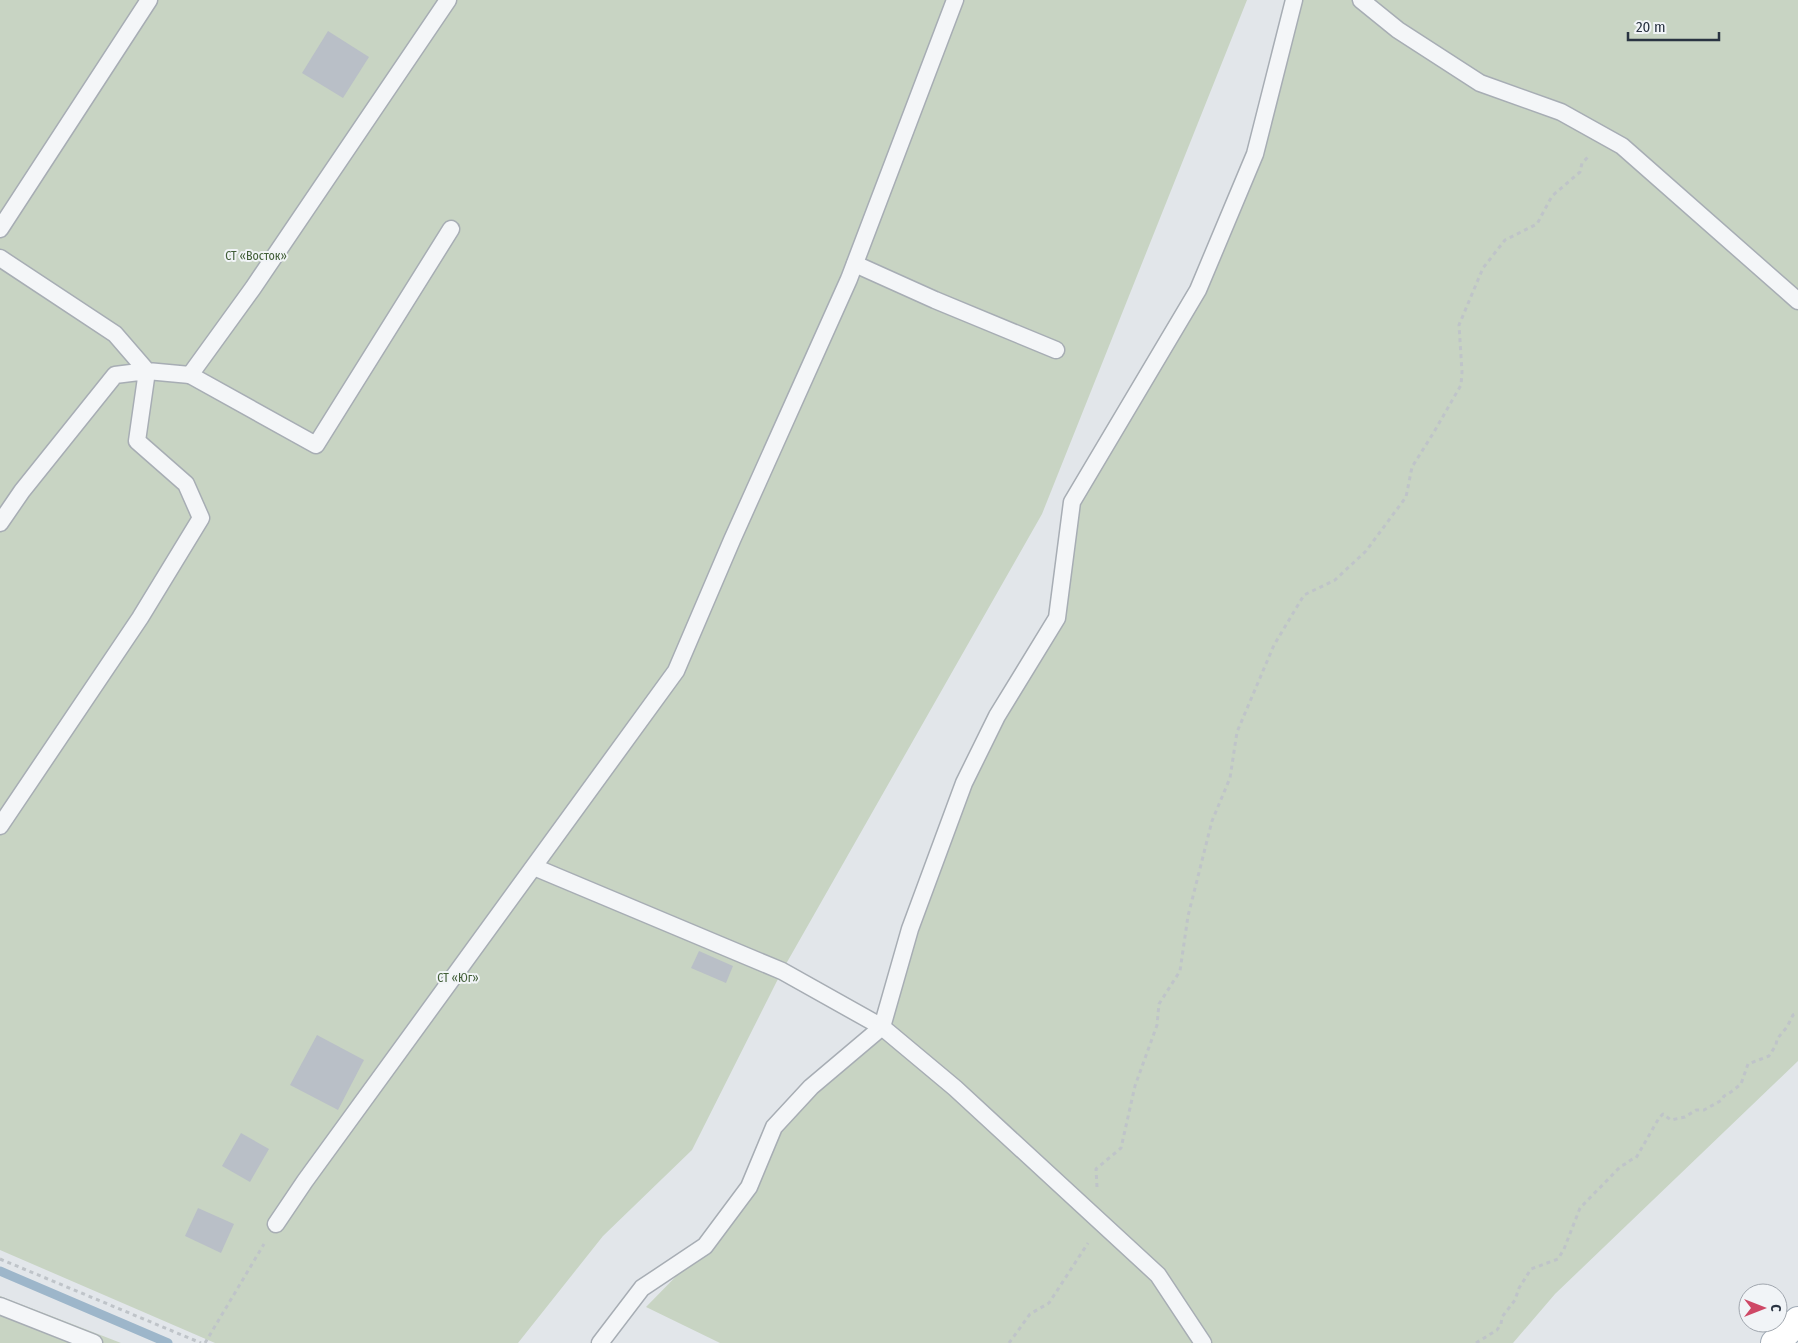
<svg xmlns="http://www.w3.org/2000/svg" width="1798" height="1343" font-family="'Fira Sans Condensed',sans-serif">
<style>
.green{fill:#c8d4c3}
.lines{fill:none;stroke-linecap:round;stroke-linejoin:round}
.stream{stroke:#9db6ca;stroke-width:9}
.building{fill:#b9bfc7}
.service-casing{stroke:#a7adb4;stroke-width:19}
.primary-casing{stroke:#a1abb6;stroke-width:30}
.path{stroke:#bfc4c9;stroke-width:3;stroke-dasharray:4 4;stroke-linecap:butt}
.service{stroke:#f4f6f8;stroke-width:16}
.primary{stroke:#fff;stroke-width:28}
.labels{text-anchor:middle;stroke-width:4;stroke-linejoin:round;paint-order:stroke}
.park-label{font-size:12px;fill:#415e37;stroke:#f1f4f7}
</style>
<rect width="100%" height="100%" fill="#e2e6ea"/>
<g class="green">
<polygon points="0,0 1247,0 1042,514 782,971 692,1150 603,1236 518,1343 215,1343 0,1250"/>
<polygon points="1294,0 1798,0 1798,1061 1555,1294 1513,1343 720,1343 646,1307 737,1214 774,1127 882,1027 964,783 1057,618 1072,502 1198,290 1255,154"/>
<polygon points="0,1296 121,1343 0,1343"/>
</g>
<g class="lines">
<polyline class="stream" points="0,1271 168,1343"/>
</g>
<g class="building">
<polygon points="328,31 369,57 343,98 302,73"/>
<polygon points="699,951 733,966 726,983 691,968"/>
<polygon points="317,1035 364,1060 338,1110 290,1085"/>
<polygon points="241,1133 269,1149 250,1182 222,1166"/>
<polygon points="198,1208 234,1224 221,1253 185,1236"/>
</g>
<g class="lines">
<g class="service-casing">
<g id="service">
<polyline points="448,0 253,288 190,375 316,445 451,229"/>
<polyline points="1361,0 1398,30 1480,83 1561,112 1622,146 1798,301"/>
<polyline points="0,229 149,0"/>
<polyline points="0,258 115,334 147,371 190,375"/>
<polyline points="855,264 935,300 1056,350"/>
<polyline points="0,523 22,491 115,375 147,371 137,441 186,484 201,518 140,618 0,826"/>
<polyline points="534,867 782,971 882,1027 955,1088 1158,1275 1203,1343"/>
<polyline points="276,1224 305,1181 676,671 732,540 849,279 955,0"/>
<polyline points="0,1306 94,1343"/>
<polyline points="600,1343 642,1288 705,1246 749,1187 774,1127 811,1087 882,1027 910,929 964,783 997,716 1057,618 1072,502 1198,290 1255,154 1294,0"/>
</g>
</g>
<g class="primary-casing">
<polyline id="primary" points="1775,1343 1798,1321"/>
</g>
<g class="path">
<polyline points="1097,1187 1096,1169 1121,1148 1135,1086 1157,1025 1159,1004 1180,971 1188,916 1212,821 1230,778 1237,732 1274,645 1304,595 1335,580 1366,551 1406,497 1412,467 1434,432 1461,385 1462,372 1459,325 1483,268 1505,240 1537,224 1552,196 1580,172 1582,163 1590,155"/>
<polyline points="0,1259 201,1343"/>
<polyline points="205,1343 264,1244"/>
<polyline points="1009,1343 1030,1314 1049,1303 1088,1243"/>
<path d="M1476,1343L1497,1330L1501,1324L1502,1317L1515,1300L1519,1288L1531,1269L1558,1259L1564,1249L1580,1208L1621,1166C1627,1164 1630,1159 1636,1158L1659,1118L1663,1114L1671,1120L1685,1117L1696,1110H1704L1722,1100L1724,1096L1731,1092L1741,1084L1748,1064L1769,1056L1776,1045L1777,1039L1787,1027L1793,1015L1798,1013"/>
</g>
<use href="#service" class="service"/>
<use href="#primary" class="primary"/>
</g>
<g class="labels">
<g class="park-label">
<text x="256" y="260">СТ «Восток»</text>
<text x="458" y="982">СТ «Юг»</text>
</g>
</g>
<g transform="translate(1763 1308) rotate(90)"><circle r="24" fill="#f1f4f7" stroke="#a1a7af"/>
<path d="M0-4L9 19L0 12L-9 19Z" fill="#ce4866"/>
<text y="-8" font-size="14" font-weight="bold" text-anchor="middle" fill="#2a3442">С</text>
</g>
<path d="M1628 32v8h91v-8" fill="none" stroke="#2a3442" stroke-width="2.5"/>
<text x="1636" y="32" font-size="15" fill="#2a3442" stroke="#f1f4f7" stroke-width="4" paint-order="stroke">20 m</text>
</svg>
